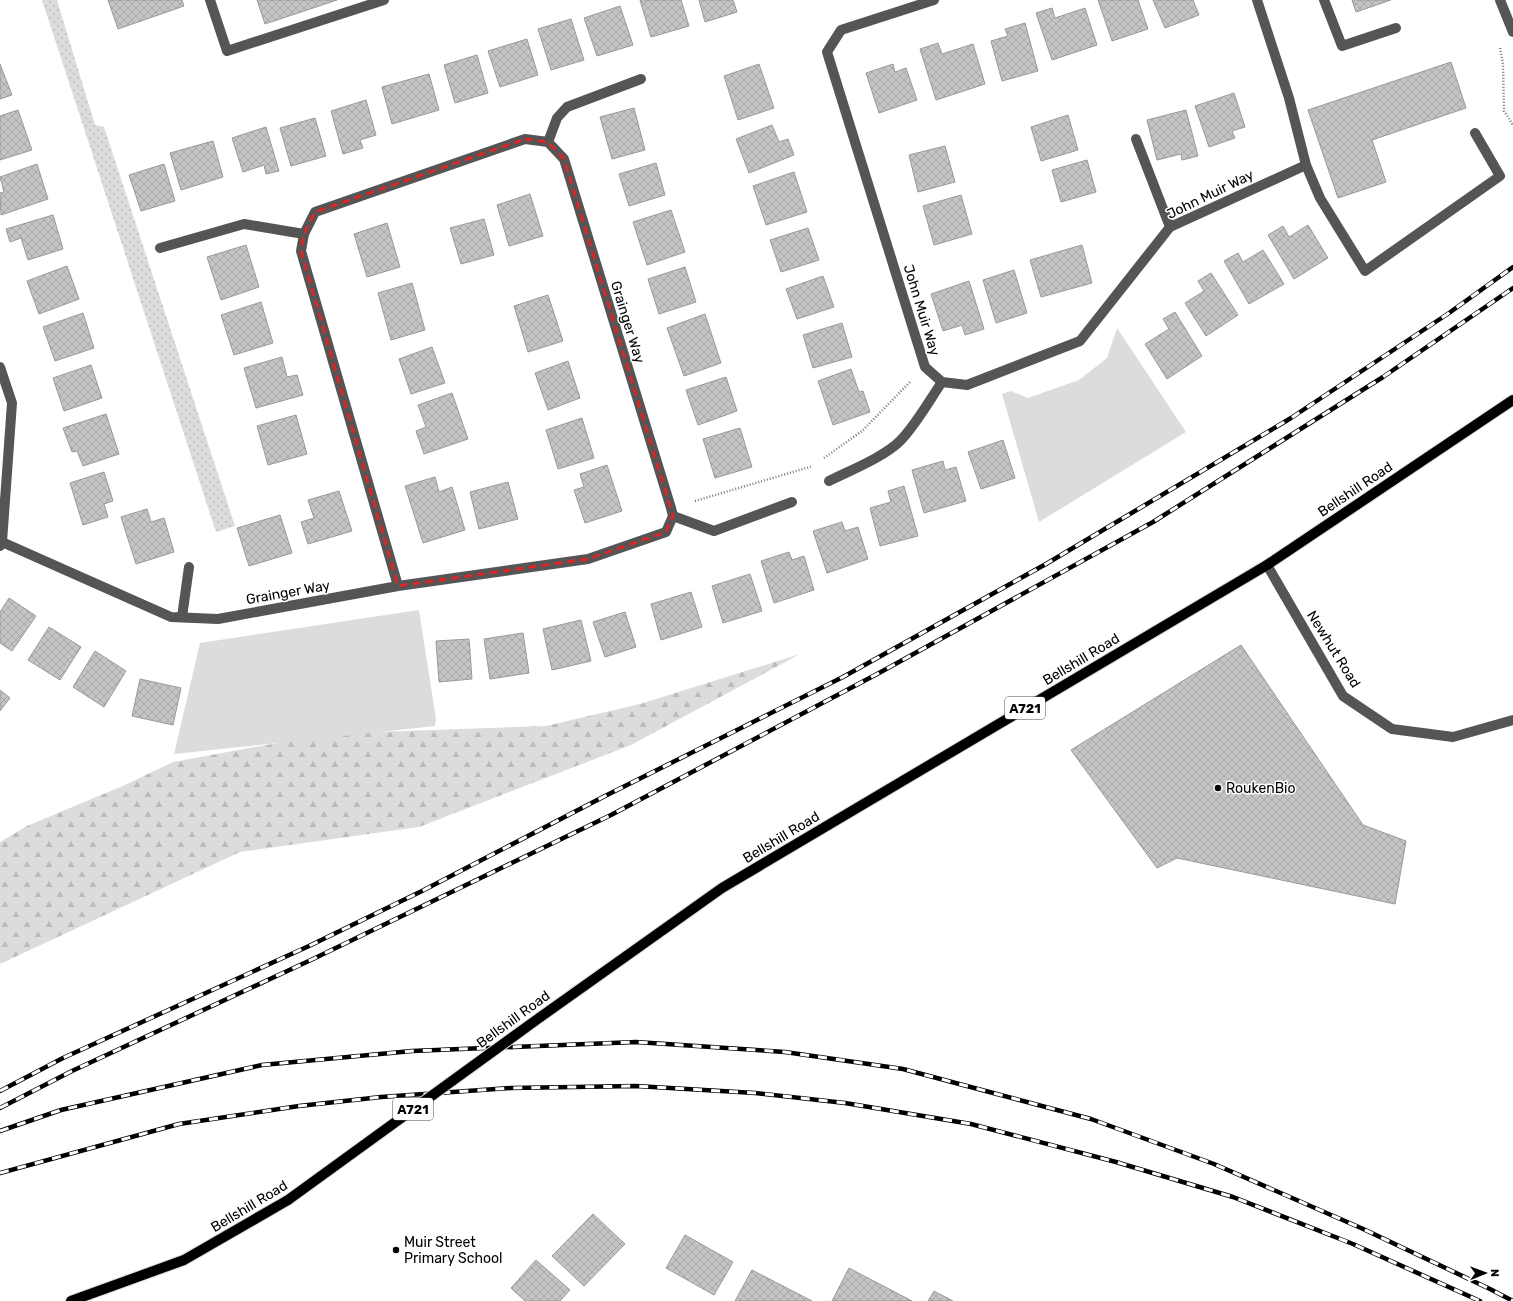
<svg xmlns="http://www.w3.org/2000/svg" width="1513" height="1301" font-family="Rubik,sans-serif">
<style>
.grass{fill:url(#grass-dots)}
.forest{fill:url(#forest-firs)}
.green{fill:#dcdcdc}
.building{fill:url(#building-cross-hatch);stroke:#999}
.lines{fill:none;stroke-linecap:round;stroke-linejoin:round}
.major-casing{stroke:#dbdbdb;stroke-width:12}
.path{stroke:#777;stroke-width:2.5;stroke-dasharray:1 2;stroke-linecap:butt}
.minor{stroke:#555;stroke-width:10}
.major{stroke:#000;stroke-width:10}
.rail-casing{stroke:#000;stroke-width:4.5}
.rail{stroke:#fff;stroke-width:3;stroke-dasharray:9;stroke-linecap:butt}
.major-bridge-casing{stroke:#dbdbdb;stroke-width:12;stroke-linecap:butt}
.major-bridge{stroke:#000;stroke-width:10}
.marked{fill:none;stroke:#d62828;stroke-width:3;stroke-dasharray:8 5;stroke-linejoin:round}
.poi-dot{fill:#000;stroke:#fff;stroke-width:1.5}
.labels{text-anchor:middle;stroke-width:3;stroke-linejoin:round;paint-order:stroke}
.shield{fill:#fff;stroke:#4c4c4c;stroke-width:1}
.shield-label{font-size:13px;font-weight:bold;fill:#000}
.street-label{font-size:14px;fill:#000;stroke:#fff}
.poi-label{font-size:14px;fill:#000;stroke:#fff;text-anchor:start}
</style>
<defs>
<pattern id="grass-dots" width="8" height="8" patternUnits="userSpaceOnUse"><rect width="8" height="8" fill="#dcdcdc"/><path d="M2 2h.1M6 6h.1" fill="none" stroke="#bbb" stroke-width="1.8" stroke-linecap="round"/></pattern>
<pattern id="forest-firs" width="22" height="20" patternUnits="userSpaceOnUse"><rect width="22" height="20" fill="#dcdcdc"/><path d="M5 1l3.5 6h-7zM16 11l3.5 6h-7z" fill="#bbb"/></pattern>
<pattern id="building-cross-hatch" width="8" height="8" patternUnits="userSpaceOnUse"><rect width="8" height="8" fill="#c4c4c4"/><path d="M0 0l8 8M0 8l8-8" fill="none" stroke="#a7a7a7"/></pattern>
</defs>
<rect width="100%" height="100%" fill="#fff"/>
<polygon class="grass" points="42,0 57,0 95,125 104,127 235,526 216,532"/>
<polygon class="forest" points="800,654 631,745 419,827 240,852 0,964 0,842 27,826 125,785 173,762 288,741 376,732 546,726 640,704"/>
<g class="green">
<polygon points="1117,328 1186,432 1039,522 1002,394 1011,391 1028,398 1079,380 1107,358"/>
<polygon points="419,610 436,719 435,726 174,754 200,643"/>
</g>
<g class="building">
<polygon points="108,0 182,0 184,6 118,29"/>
<polygon points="257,0 337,0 265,24"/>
<polygon points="640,0 681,0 689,26 651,37"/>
<polygon points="699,0 733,0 737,12 705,22"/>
<polygon points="1098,0 1138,0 1148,29 1112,41"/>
<polygon points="1153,0 1193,0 1199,15 1165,28"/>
<polygon points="1352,0 1391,0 1356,12"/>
<polygon points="620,6 633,45 597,56 584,18"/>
<polygon points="1052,8 1055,18 1085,8 1097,45 1052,60 1036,13"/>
<polygon points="571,19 584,60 551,70 538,29"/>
<polygon points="1025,23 1038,71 1002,81 991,41 1008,36 1005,29"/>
<polygon points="527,39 538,75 500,87 488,51"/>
<polygon points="938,43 942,54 973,44 985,84 936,100 920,49"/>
<polygon points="477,55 488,93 455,103 444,65"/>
<polygon points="1451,62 1466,108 1372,140 1386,182 1338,198 1308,110"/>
<polygon points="0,64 12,95 0,99"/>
<polygon points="759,64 774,108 738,120 724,76"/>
<polygon points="893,64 895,72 906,68 917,100 879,113 866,73"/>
<polygon points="429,74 439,110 392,124 382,87"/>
<polygon points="1234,93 1245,127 1232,131 1235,138 1209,147 1195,106"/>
<polygon points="366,100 376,135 360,140 363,148 343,154 331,111"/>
<polygon points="634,108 645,150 612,159 600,117"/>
<polygon points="18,110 32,150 0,160 0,116"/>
<polygon points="1186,110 1198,156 1182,160 1181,154 1157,160 1147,120"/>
<polygon points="1068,115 1078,150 1041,161 1031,127"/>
<polygon points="315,118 326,156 291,166 280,128"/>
<polygon points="772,125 779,142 788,139 794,155 749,173 736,139"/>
<polygon points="266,127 279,171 266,174 264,165 243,172 232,138"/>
<polygon points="213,141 223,177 181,190 170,153"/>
<polygon points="945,146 955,182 918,192 909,155"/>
<polygon points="1087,160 1096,192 1061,202 1052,170"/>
<polygon points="656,163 665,195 629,206 619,174"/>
<polygon points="37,164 48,199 1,215 0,193 4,192 0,177"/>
<polygon points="164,164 175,201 141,211 129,175"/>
<polygon points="794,172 807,212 766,225 753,186"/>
<polygon points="530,194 543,236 509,246 497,205"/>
<polygon points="961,195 972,234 934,245 923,206"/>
<polygon points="671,210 685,252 647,265 633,222"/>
<polygon points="53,215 63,249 28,260 21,238 10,242 6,229"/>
<polygon points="484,219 494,255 461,264 450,228"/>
<polygon points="387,223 400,267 367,277 354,234"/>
<polygon points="1308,225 1328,258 1294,279 1268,235 1283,226 1289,237"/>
<polygon points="808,228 819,260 781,272 770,240"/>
<polygon points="246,245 259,287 221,300 207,257"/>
<polygon points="1082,245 1092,283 1041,297 1030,260"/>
<polygon points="1263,250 1284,284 1249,304 1224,261 1238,253 1243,262"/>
<polygon points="67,266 79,299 39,314 27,281"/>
<polygon points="685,267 696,302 659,314 648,279"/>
<polygon points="1014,270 1027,313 996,323 983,280"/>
<polygon points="1211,273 1238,315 1206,336 1185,303 1204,291 1198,281"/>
<polygon points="823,276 834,307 797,319 786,289"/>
<polygon points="969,281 984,329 965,335 962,325 943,331 931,294"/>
<polygon points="412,283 425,330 391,340 378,293"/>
<polygon points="548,295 563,341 528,352 514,306"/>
<polygon points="261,302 273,343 234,355 221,315"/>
<polygon points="1175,312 1202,356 1167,379 1145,344 1169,329 1163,319"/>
<polygon points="83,313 94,348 55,361 43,327"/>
<polygon points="705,314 721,363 684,376 667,328"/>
<polygon points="842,323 852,357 813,368 803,335"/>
<polygon points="432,347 445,383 411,394 399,359"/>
<polygon points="282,357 287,377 297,375 303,395 256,408 244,368"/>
<polygon points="568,361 580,398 548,410 535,373"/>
<polygon points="91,365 102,398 64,411 53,378"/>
<polygon points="851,369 859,392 863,391 870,412 833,425 818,381"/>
<polygon points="726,377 737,411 698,425 686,390"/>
<polygon points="452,393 468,439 424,454 416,431 426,427 418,405"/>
<polygon points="106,414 119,454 83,466 77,451 72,452 63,428"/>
<polygon points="296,415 307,454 268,465 257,426"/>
<polygon points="582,418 594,458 558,469 546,430"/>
<polygon points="740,428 752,467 715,478 703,439"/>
<polygon points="1003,440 1015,478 981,489 968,452"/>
<polygon points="943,461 945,470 956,467 966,501 924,513 912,470"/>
<polygon points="607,465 622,511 585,523 574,490 584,487 580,474"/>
<polygon points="104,472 113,501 104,504 108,517 83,525 70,483"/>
<polygon points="435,477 439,492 452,487 465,530 423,543 405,486"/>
<polygon points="508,482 518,519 479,529 470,492"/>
<polygon points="904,486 918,536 880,546 870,508 891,502 888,491"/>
<polygon points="339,491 352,531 308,544 301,522 314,518 308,500"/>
<polygon points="147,509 151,522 164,518 174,552 136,564 121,517"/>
<polygon points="280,515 292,553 249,566 237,528"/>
<polygon points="842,522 845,531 858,527 868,559 827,573 813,531"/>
<polygon points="789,552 792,560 804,556 814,590 774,603 761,561"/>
<polygon points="750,574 762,611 723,623 712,586"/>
<polygon points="691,592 702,627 661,640 651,604"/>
<polygon points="9,598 36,616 12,651 0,643 0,612"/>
<polygon points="625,612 636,647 605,657 593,622"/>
<polygon points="581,620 591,661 552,670 543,629"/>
<polygon points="49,627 81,647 60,680 28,660"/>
<polygon points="523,633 529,673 490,679 484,639"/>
<polygon points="469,639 472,679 439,682 436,641"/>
<polygon points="1241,645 1363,825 1406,841 1395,904 1177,858 1157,868 1071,750"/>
<polygon points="95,651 126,671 104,707 73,687"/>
<polygon points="140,679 181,688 173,725 132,716"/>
<polygon points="0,690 10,698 0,711"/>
<polygon points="593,1214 625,1244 584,1286 552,1256"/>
<polygon points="685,1235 733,1262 714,1295 666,1268"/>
<polygon points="536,1260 570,1290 560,1301 525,1301 511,1288"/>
<polygon points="849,1268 912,1301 832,1301"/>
<polygon points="752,1270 812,1301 735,1301"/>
<polygon points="934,1291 953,1301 928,1301"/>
</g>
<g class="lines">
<g class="major-casing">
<g id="major">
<polyline points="539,1018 722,888 1267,565 1513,400"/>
<polyline points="71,1301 184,1260 288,1200"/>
</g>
</g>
<g class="path">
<polyline points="1500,48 1503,65 1504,111 1513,125"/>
<polyline points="824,458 862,431 911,381"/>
<polyline points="695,501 813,466"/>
</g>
<g class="minor">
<polyline points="210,0 227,51 384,0"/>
<polyline points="934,0 841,30 827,52 925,367 942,382 967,385 1080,341 1170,227 1306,165"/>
<polyline points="1257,0 1289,98 1306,165 1320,198 1365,271 1500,176 1475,133"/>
<polyline points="1324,0 1342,46 1396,28"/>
<polyline points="1500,0 1513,32"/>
<polyline points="1136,139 1170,227"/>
<polyline points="548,142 557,118 567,107 641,79"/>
<polyline points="160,248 244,224 304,234"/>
<polyline points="0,367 12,403 2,542 0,546"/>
<path d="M829,481C849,471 886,456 901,440C917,423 929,401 942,382"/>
<polyline points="673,516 714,531 792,502"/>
<polyline points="2,542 171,617 218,619 398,586 588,559 666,532 673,516 671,508 564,159 548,142 525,139 315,212 304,234 301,251 398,586"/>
<polyline points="1267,565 1343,696 1392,729 1453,737 1513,720"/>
<polyline points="182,617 189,567"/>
</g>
<use href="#major" class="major"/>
<g class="rail-casing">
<g id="rail">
<polyline points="0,1091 63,1058 309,946 422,891 605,796 843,677 1046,564 1291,418 1449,313 1513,267"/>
<polyline points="0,1108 72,1071 313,959 611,815 879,673 1153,522 1383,377 1513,288"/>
<polyline points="0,1131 61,1110 262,1065 412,1051 636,1042 785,1052 903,1069 1091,1119 1214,1164 1361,1228 1490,1289 1513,1301"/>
<polyline points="0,1173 179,1124 299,1106 381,1097 511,1088 636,1086 755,1093 845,1103 971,1124 1116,1162 1233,1197 1353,1244 1480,1301"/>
</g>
</g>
<use href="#rail" class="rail"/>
<g class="major-bridge-casing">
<polyline id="major-bridge" points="288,1200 539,1018"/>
</g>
<use href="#major-bridge" class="major-bridge"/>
</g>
<path class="marked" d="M525,139L548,142L564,159L673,516L666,532L588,559L398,586L301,251L304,234L315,212Z"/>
<g class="poi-dot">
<circle cx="1218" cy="788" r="4"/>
<circle cx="396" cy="1250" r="4"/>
</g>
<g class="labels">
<g class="shield">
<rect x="1005" y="697" width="40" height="22" rx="3"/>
<rect x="393" y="1098" width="40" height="22" rx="3"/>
</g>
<g class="shield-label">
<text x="1025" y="713">A721</text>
<text x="413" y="1114">A721</text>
</g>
<g class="street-label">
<text transform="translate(1210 194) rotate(-26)" y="5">John Muir Way</text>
<text transform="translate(922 310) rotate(73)" y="5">John Muir Way</text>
<text transform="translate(628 322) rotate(73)" y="5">Grainger Way</text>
<text transform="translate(1355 489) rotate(-34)" y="5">Bellshill Road</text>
<text transform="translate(288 592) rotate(-10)" y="5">Grainger Way</text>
<text transform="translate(1334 649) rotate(58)" y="5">Newhut Road</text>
<text transform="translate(1081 659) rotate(-31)" y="5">Bellshill Road</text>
<text transform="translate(781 837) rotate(-31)" y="5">Bellshill Road</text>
<text transform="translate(513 1019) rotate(-36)" y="5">Bellshill Road</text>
<text transform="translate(249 1206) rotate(-31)" y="5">Bellshill Road</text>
</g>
<g class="poi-label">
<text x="1226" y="793">RoukenBio</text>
<text x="404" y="1247">Muir Street<tspan x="404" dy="16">Primary School</tspan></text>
</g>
</g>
<g transform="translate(1485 1273) rotate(89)" stroke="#ffffff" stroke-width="3" paint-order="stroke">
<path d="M0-3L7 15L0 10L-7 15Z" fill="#000000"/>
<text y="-6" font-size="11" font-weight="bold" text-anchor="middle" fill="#000000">N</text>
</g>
</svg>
